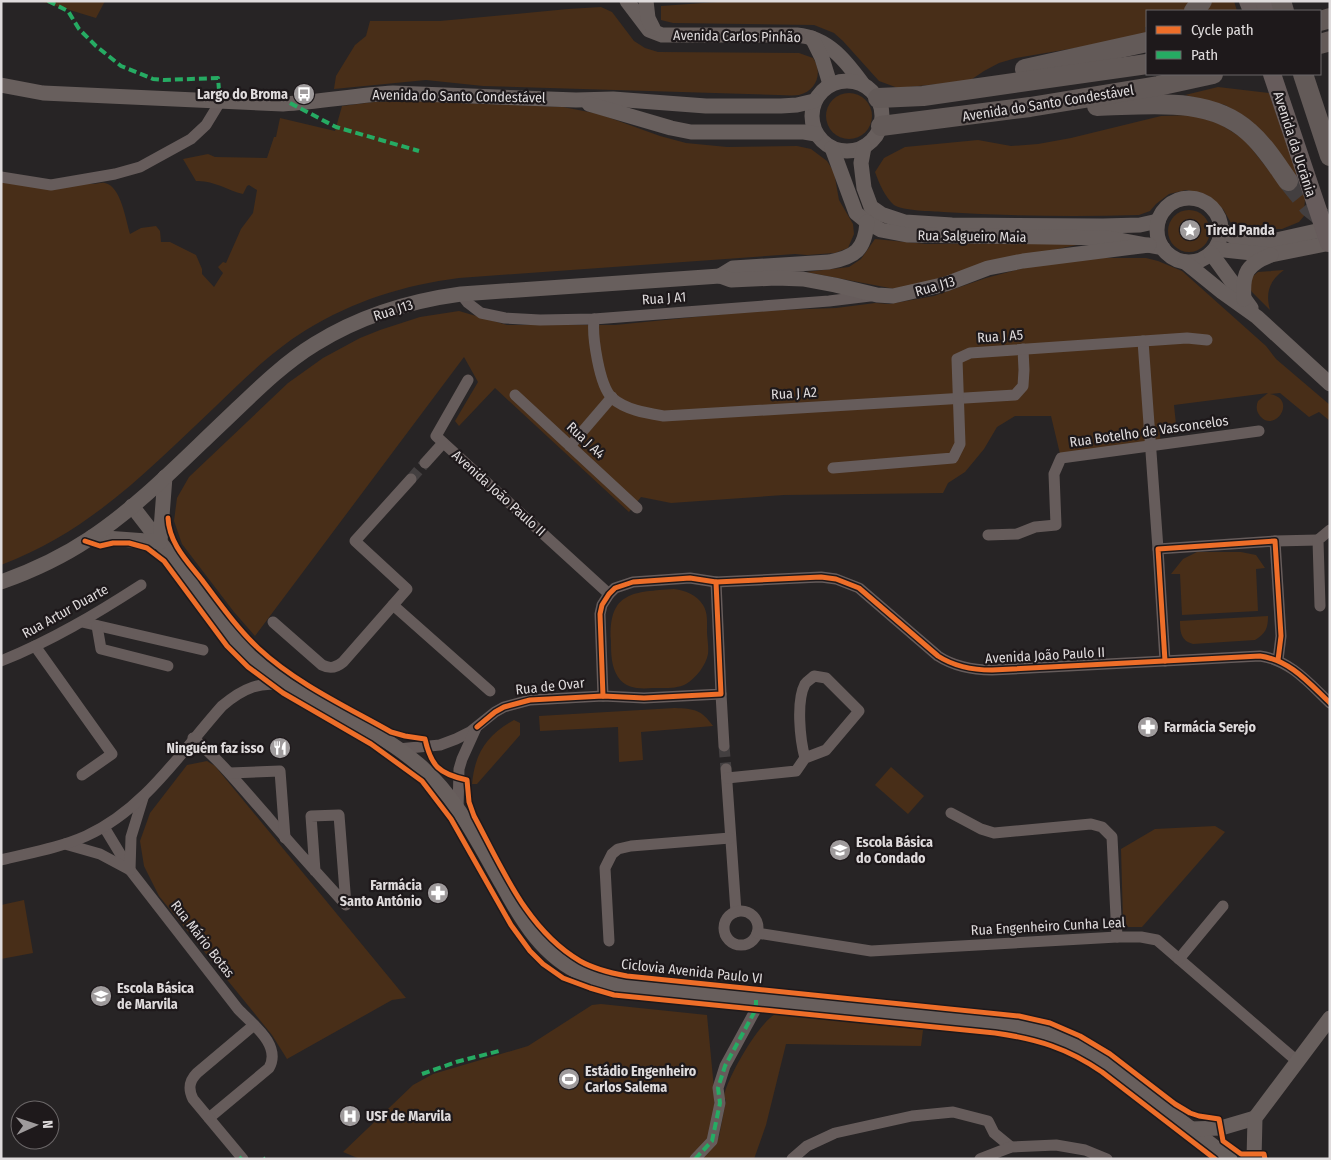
<svg xmlns="http://www.w3.org/2000/svg" width="1331" height="1160" font-family="'Fira Sans Condensed',sans-serif">
<style>
.green{fill:#482e18}
.lines{fill:none;stroke-linecap:round;stroke-linejoin:round}
.street-tunnel{stroke:#433f40;stroke-width:11;stroke-dasharray:11 5.5;stroke-linecap:butt}
.highway-tunnel{stroke:#433f40;stroke-width:20;stroke-dasharray:20 10;stroke-linecap:butt}
.street{stroke:#665c5b;stroke-width:11}
.secondary{stroke:#685f5d;stroke-width:15}
.primary{stroke:#675c5c;stroke-width:18}
.highway{stroke:#635a58;stroke-width:20}
.quiet{stroke:#26ab63;stroke-width:4;stroke-dasharray:8 4;stroke-linecap:butt}
.cycleway-casing{stroke:#1e191b;stroke-width:8}
.cycleway{stroke:#ee6e29;stroke-width:5}
.labels{text-anchor:middle;stroke-width:4.5;stroke-linejoin:round;paint-order:stroke}
.street-label{font-size:14px;fill:#dfdbdc;stroke:#1e191b}
.poi-label{font-size:14px;font-weight:bold;fill:#dfdbdc;stroke:#1e191b;text-anchor:start}
</style>
<rect width="100%" height="100%" fill="#272425"/>
<g class="green">
<polygon points="40,1 105,1 96,18"/>
<polygon points="731,1 1193,1 1184,11 1147,11 1147,27 1145,27 1146,36 1016,58 999,63 984,71 969,81 898,88 879,81 843,41 834,33 814,25 673,23 661,20 661,6"/>
<polygon points="1213,1 1234,1 1237,11 1205,11"/>
<path d="M601,7L612,12L634,41L645,48L658,52L799,53L813,58C823,72 817,91 799,95C792,96 785,95 778,95L483,86L426,80L334,89L336,76L355,45L366,36L370,21H440L568,9Z"/>
<path d="M1218,87L1269,93L1305,197L1304,216L1299,222L1282,229H1246L1236,226L1231,223L1223,209L1210,197L1202,193L1186,190L1169,194L1156,204L1150,211L1139,215C1074,217 1008,216 943,212C932,211 903,211 894,205C885,197 879,183 875,172L884,158L905,147L978,140L1011,146L1038,144L1071,138L1161,116L1192,115L1218,123L1244,139L1281,186L1250,120L1225,105L1185,95Z"/>
<circle cx="849" cy="116" r="23"/>
<path d="M413,101L563,107L599,114L660,136L686,143L727,147L797,146L811,149L827,161L834,172L839,200L853,224L854,234L848,248L835,253L807,255L795,254L459,278C404,285 353,301 306,330C272,351 244,379 216,406C148,470 91,531 1,565V181L93,184C96,184 101,182 105,183C121,186 126,221 130,234L141,228L156,226L160,231L161,242H170L196,255L202,269V274L214,287L223,273L218,267L223,262L226,263L241,229L253,213L257,190L249,185L247,186L243,194C227,190 213,180 196,181L183,159L208,154L215,157L267,158L274,137H276L280,118L335,131L342,106L374,102Z"/>
<circle cx="1189" cy="231" r="21"/>
<polygon points="875,239 926,244 1091,242 986,264 900,290 806,272 849,267 861,259"/>
<path d="M1103,258H1146L1158,261L1182,271L1266,346L1276,359L1330,405V421L1319,412L1309,417L1280,393L1270,394C1298,399 1275,434 1260,416C1256,411 1256,406 1258,401L1268,393L1174,405L1177,434L1170,435L1159,428L1161,444L1061,458L1051,416H1015L997,427L984,449L965,472L948,483L943,493L784,495L671,503L641,497L629,512L495,388L459,426L455,421L478,382L464,357L255,636L234,612L182,544L174,521L177,498L189,477L288,383L323,358L360,338L380,330L420,317L459,311L507,325H615L754,311L836,308L875,303L889,304L934,296L986,278L1031,266Z"/>
<path d="M1284,270C1270,280 1265,292 1270,310L1252,292L1250,289L1252,277L1258,272Z"/>
<polygon points="1197,552 1241,552 1256,555 1265,568 1256,569 1258,611 1182,615 1180,574 1171,574 1183,559"/>
<path d="M674,589C686,591 696,594 703,605C708,613 707,622 707,631C707,638 709,647 708,654C706,665 696,678 686,684C677,689 663,688 653,688C640,689 626,689 618,677C611,666 611,653 611,641C608,591 634,592 674,589Z"/>
<path d="M1268,616C1268,628 1266,633 1255,640L1193,644C1181,641 1180,632 1180,621Z"/>
<path d="M675,708C694,709 701,709 713,726L641,732L643,760L619,762L618,727L540,731L539,716Z"/>
<path d="M514,720L520,723V735L477,784H472C475,753 486,736 514,720Z"/>
<polygon points="207,761 215,766 406,998 392,1000 287,1059 272,1035 159,896 144,866 140,841 150,813 187,765"/>
<polygon points="891,767 924,796 908,814 875,785"/>
<polygon points="1215,826 1225,832 1142,927 1128,927 1123,921 1121,849 1155,829"/>
<polygon points="24,900 33,953 1,959 1,905"/>
<polygon points="601,1004 707,1015 715,1099 709,1140 691,1159 360,1159 343,1152 413,1085 433,1074 528,1046 592,1005"/>
<path d="M776,1014L923,1030L921,1046L786,1044L766,1125L754,1159H702L719,1137L726,1100L724,1098C724,1082 761,1019 776,1014Z"/>
</g>
<g class="lines">
<g class="street-tunnel">
<polyline points="411,479 425,463"/>
<polyline points="724,746 726,769"/>
</g>
<polyline class="highway-tunnel" points="1288,181 1309,207 1328,222"/>
<g class="street">
<polyline points="1,177 51,185 115,174 140,167 191,139 206,125 220,102"/>
<polyline points="461,294 468,303 481,313 505,318 540,320 594,319 829,301 870,296"/>
<path d="M594,319C592,336 599,385 612,398C626,410 646,413 664,416L1015,395L1023,386L1024,370L1023,349"/>
<polyline points="1143,341 1158,549"/>
<polyline points="468,380 436,436 609,594"/>
<polyline points="515,395 637,508"/>
<polyline points="570,446 612,397"/>
<polyline points="425,463 443,443"/>
<polyline points="833,468 953,458 960,444 957,359 970,353 1187,338 1207,340"/>
<polyline points="988,535 1017,534 1035,527 1056,525 1054,474 1061,458 1259,431"/>
<polyline points="1275,541 1318,540"/>
<polyline points="393,605 490,691"/>
<polyline points="1320,606 1318,540 1330,530"/>
<polyline points="82,622 203,650"/>
<path d="M273,622L322,665C330,669 336,668 343,662L407,589L355,541L411,479"/>
<polyline points="97,626 101,649 168,666"/>
<polyline points="35,646 112,754 82,775"/>
<path d="M1,661C51,641 96,614 141,585"/>
<polyline points="1165,661 1158,549 1275,541 1281,636 1278,660"/>
<polyline points="721,694 724,746"/>
<path d="M603,696L600,614L602,605L609,594L615,588L633,582L690,578L716,582L821,577L836,579L859,588L938,656C955,667 972,670 992,670L1260,656C1290,660 1309,683 1330,703"/>
<path d="M193,738C221,761 243,789 267,816C292,846 319,875 346,905L339,815L311,816L315,871"/>
<polyline points="398,749 440,745 456,739 470,732 495,712 504,707 530,700 603,696 644,698 721,694 716,582"/>
<polyline points="726,769 736,912"/>
<polyline points="230,773 280,771 285,838"/>
<path d="M727,778L796,771L805,758L826,750L859,711L826,678L814,676C811,679 807,681 805,684C796,701 800,740 805,758"/>
<polyline points="458,810 459,769 462,759 476,728"/>
<polyline points="951,813 981,829 994,833 1091,824 1102,827 1112,837 1117,937"/>
<path d="M104,827L130,870L238,1009C252,1024 282,1045 269,1068L209,1118"/>
<polyline points="65,844 100,854 130,870 131,837 143,798"/>
<path d="M1,860C29,853 59,848 86,836C144,810 181,752 222,706C242,689 262,679 288,687"/>
<circle cx="741" cy="928" r="17"/>
<polyline points="757,933 871,951 1117,937 1141,937 1157,940 1297,1061"/>
<polyline points="609,941 605,868 612,854 618,849 631,846 730,838"/>
<polyline points="1179,959 1223,906"/>
<path d="M243,1159L193,1099C188,1089 189,1081 197,1073L254,1025"/>
<polyline points="695,1159 712,1141 720,1103 718,1088 725,1066 756,1009 756,1000"/>
<polyline points="792,1159 807,1146 835,1133 912,1116 953,1112 988,1121 994,1133 1011,1147"/>
<polyline points="980,1159 1011,1147 1056,1145 1085,1150 1107,1159"/>
</g>
<g class="secondary">
<path d="M627,1L649,30L662,35H797C828,38 845,60 862,83"/>
<polyline points="646,1 648,18 653,28"/>
<polyline points="812,38 822,58 830,84"/>
<circle cx="847" cy="116" r="35"/>
<path d="M1,85L43,93L283,104C320,102 357,95 393,93L576,100L613,99L706,106H781L797,105L814,101"/>
<polyline points="589,104 671,128 691,132 804,132 816,134"/>
<polyline points="864,147 861,163 864,188 871,207 881,214 905,222 952,225 1103,226 1140,225 1158,221"/>
<polyline points="832,148 856,213 867,222 881,230 907,235 1109,238 1163,248"/>
<circle cx="1189" cy="230" r="32"/>
<polyline points="1221,229 1240,241 1258,244 1330,228"/>
<polyline points="1215,249 1271,255 1330,243"/>
<polyline points="1211,253 1251,308"/>
<polyline points="1185,262 1222,292 1257,317 1330,384"/>
<path d="M720,276L733,268L829,262C855,257 865,250 867,222"/>
<path d="M1244,299C1242,273 1247,264 1271,255"/>
<path d="M132,506L235,639C253,658 273,677 295,690C336,714 382,733 418,764C456,796 478,842 502,884C522,921 543,957 584,975C607,985 633,987 657,990L999,1024L1045,1032L1086,1050L1111,1067L1230,1159"/>
<polyline points="92,537 160,542 165,477"/>
<path d="M1,582C32,571 62,557 89,539C136,508 177,466 218,427C249,398 279,366 315,344C360,316 409,301 461,294L720,276L731,280L776,278L803,279L835,285L877,295L893,296L946,284L988,268L1023,261L1149,245"/>
<polyline points="1191,1129 1221,1128 1255,1118"/>
<polyline points="1254,1159 1255,1118 1330,1018"/>
</g>
<g class="primary">
<polyline points="1248,1 1252,11"/>
<polyline points="1264,1 1268,11"/>
<polyline points="1272,74 1329,243"/>
</g>
<g class="highway">
<polyline points="1281,1 1284,11"/>
<polyline points="1194,11 1202,1"/>
<polyline points="1320,21 1330,18"/>
<polyline points="1320,44 1330,41"/>
<polyline points="1025,69 1147,42"/>
<polyline points="1303,74 1330,156"/>
<polyline points="878,98 923,96 1147,64"/>
<path d="M1097,106C1147,105 1209,95 1249,132C1265,146 1276,164 1288,181"/>
<polyline points="881,126 1030,107 1158,86 1213,74"/>
</g>
<g class="quiet">
<polyline points="48,1 68,11 79,29 96,46 121,66 153,79 164,80 218,78 220,102"/>
<polyline points="290,103 336,127 419,151"/>
<polyline points="422,1074 456,1062 499,1051"/>
<polyline points="263,1158 264,1159"/>
<polyline points="240,1159 242,1157"/>
<polyline points="695,1159 712,1141 720,1103 718,1088 725,1066 756,1009 756,1000"/>
</g>
<g class="cycleway-casing">
<g id="cycleway">
<path d="M168,518C169,543 187,561 202,580C220,604 237,628 258,648C297,684 345,706 391,732L405,736L425,739C431,766 439,774 467,780L469,802L474,816C502,868 527,930 580,961C594,969 611,973 627,976L1019,1016L1050,1023L1080,1036L1110,1054L1175,1104L1190,1113L1199,1116L1219,1119L1223,1141L1241,1154H1264L1265,1159"/>
<path d="M85,541L100,546L113,543H129L147,548L164,561L227,646L248,667L283,693L371,744L422,781L451,819L511,925L530,951L543,964L563,978L590,988L614,995L995,1033C1037,1039 1067,1048 1102,1072L1215,1159"/>
<polyline points="1165,661 1158,549 1275,541 1281,636 1278,660"/>
<path d="M603,696L600,614L602,605L609,594L615,588L633,582L690,578L716,582L821,577L836,579L859,588L938,656C955,667 972,670 992,670L1260,656C1290,660 1309,683 1330,703"/>
<polyline points="477,727 495,712 504,707 530,700 603,696 644,698 721,694 716,582"/>
</g>
</g>
<use href="#cycleway" class="cycleway"/>
</g>
<defs>
<g id="bus-disc" transform="scale(1.125)"><circle r="9.5" fill="#9f9b9c" stroke="#1e191b"/><path d="M-5-6H5V4H4V6H2V4H-2V6H-4V4H-5ZM-3.5-4V0h7V-4ZM-3.5 1.2v1.5H-2V1.2ZM2 1.2v1.5H3.5V1.2Z" fill="#fff"/></g>
<g id="sight-disc" transform="scale(1.125)"><circle r="9.5" fill="#9f9b9c" stroke="#1e191b"/><path d="M0-6L1.8-2.2L6-1.7L2.9 1.2L3.7 5.4L0 3.3L-3.7 5.4L-2.9 1.2L-6-1.7L-1.8-2.2Z" fill="#fff"/></g>
<g id="pharmacy-disc" transform="scale(1.125)"><circle r="9.5" fill="#9f9b9c" stroke="#1e191b"/><path d="M-2-6h4v4h4v4h-4v4h-4v-4h-4v-4h4Z" fill="#fff"/></g>
<g id="restaurant-disc" transform="scale(1.125)"><circle r="9.5" fill="#9f9b9c" stroke="#1e191b"/><path d="M-5-6h1v4h1v-4h1v4h1v-4h1v5L-1.5 .5V6h-2V.5L-5-1ZM5-6V6H3V1.5H1.5Q1.5-4 5-6Z" fill="#fff"/></g>
<g id="school-disc" transform="scale(1.125)"><circle r="9.5" fill="#9f9b9c" stroke="#1e191b"/><path d="M0-5L7-2L0 1L-7-2ZM-4 1L0 2.5L4 1V4Q0 6-4 4Z" fill="#fff"/></g>
<g id="stadium-disc" transform="scale(1.125)"><circle r="9.5" fill="#9f9b9c" stroke="#1e191b"/><path d="M0-5a6.5 5 0 1 0 0 10a6.5 5 0 1 0 0-10ZM-3.5-1.8h7v3.6h-7Z" fill="#fff"/></g>
<g id="hospital-disc" transform="scale(1.125)"><circle r="9.5" fill="#9f9b9c" stroke="#1e191b"/><path d="M-5-5h3v3.5h4V-5h3V5h-3V1.5h-4V5h-3Z" fill="#fff"/></g>
</defs>
<g fill-rule="evenodd">
<use href="#bus-disc" x="304" y="94"/>
<use href="#sight-disc" x="1190" y="230"/>
<use href="#pharmacy-disc" x="1148" y="727"/>
<use href="#restaurant-disc" x="280" y="748"/>
<use href="#school-disc" x="840" y="850"/>
<use href="#pharmacy-disc" x="438" y="893"/>
<use href="#school-disc" x="101" y="996"/>
<use href="#stadium-disc" x="569" y="1079"/>
<use href="#hospital-disc" x="350" y="1116"/>
</g>
<g class="labels">
<g class="street-label">
<text transform="translate(737 36) rotate(1)" y="5">Avenida Carlos Pinhão</text>
<text transform="translate(459 96) rotate(1)" y="5">Avenida do Santo Condestável</text>
<text transform="translate(1048 103) rotate(-9)" y="5">Avenida do Santo Condestável</text>
<text transform="translate(1295 144) rotate(72)" y="5">Avenida da Ucrânia</text>
<text transform="translate(972 236) rotate(1)" y="5">Rua Salgueiro Maia</text>
<text transform="translate(935 286) rotate(-16)" y="5">Rua J13</text>
<text transform="translate(664 298) rotate(-4)" y="5">Rua J A1</text>
<text transform="translate(393 310) rotate(-18)" y="5">Rua J13</text>
<text transform="translate(1000 336) rotate(-4)" y="5">Rua J A5</text>
<text transform="translate(794 393) rotate(-3)" y="5">Rua J A2</text>
<text transform="translate(1149 431) rotate(-8)" y="5">Rua Botelho de Vasconcelos</text>
<text transform="translate(586 440) rotate(43)" y="5">Rua J A4</text>
<text transform="translate(499 493) rotate(42)" y="5">Avenida João Paulo II</text>
<text transform="translate(65 611) rotate(-29)" y="5">Rua Artur Duarte</text>
<text transform="translate(1045 655) rotate(-3)" y="5">Avenida João Paulo II</text>
<text transform="translate(550 686) rotate(-6)" y="5">Rua de Ovar</text>
<text transform="translate(1048 926) rotate(-3)" y="5">Rua Engenheiro Cunha Leal</text>
<text transform="translate(203 939) rotate(52)" y="5">Rua Mário Botas</text>
<text transform="translate(692 971) rotate(6)" y="5">Ciclovia Avenida Paulo VI</text>
</g>
<g class="poi-label">
<text x="288" y="99" text-anchor="end">Largo do Broma</text>
<text x="1206" y="235">Tired Panda</text>
<text x="1164" y="732">Farmácia Serejo</text>
<text x="264" y="753" text-anchor="end">Ninguém faz isso</text>
<text x="856" y="847">Escola Básica<tspan x="856" dy="16">do Condado</tspan></text>
<text x="422" y="890" text-anchor="end">Farmácia<tspan x="422" dy="16">Santo António</tspan></text>
<text x="117" y="993">Escola Básica<tspan x="117" dy="16">de Marvila</tspan></text>
<text x="585" y="1076">Estádio Engenheiro<tspan x="585" dy="16">Carlos Salema</tspan></text>
<text x="366" y="1121">USF de Marvila</text>
</g>
</g>
<rect width="1331" height="1160" fill="none" stroke="#dfdbdc" stroke-width="5"/>
<rect x="1146" y="10" width="175" height="65" fill="#1e191b" stroke="#6b6768"/>
<rect x="1156" y="26" width="25" height="8" fill="#ee6e29" stroke="#6b6768"/>
<text x="1191" y="35" font-size="15" fill="#dfdbdc">Cycle path</text>
<rect x="1156" y="51" width="25" height="8" fill="#26ab63" stroke="#6b6768"/>
<text x="1191" y="60" font-size="15" fill="#dfdbdc">Path</text>
<g transform="translate(35 1125) rotate(87)"><circle r="24" fill="#1e191b" stroke="#6b6768"/>
<path d="M0-4L9 19L0 12L-9 19Z" fill="#9f9b9c"/>
<text y="-8" font-size="14" font-weight="bold" text-anchor="middle" fill="#dfdbdc">N</text>
</g>
</svg>
